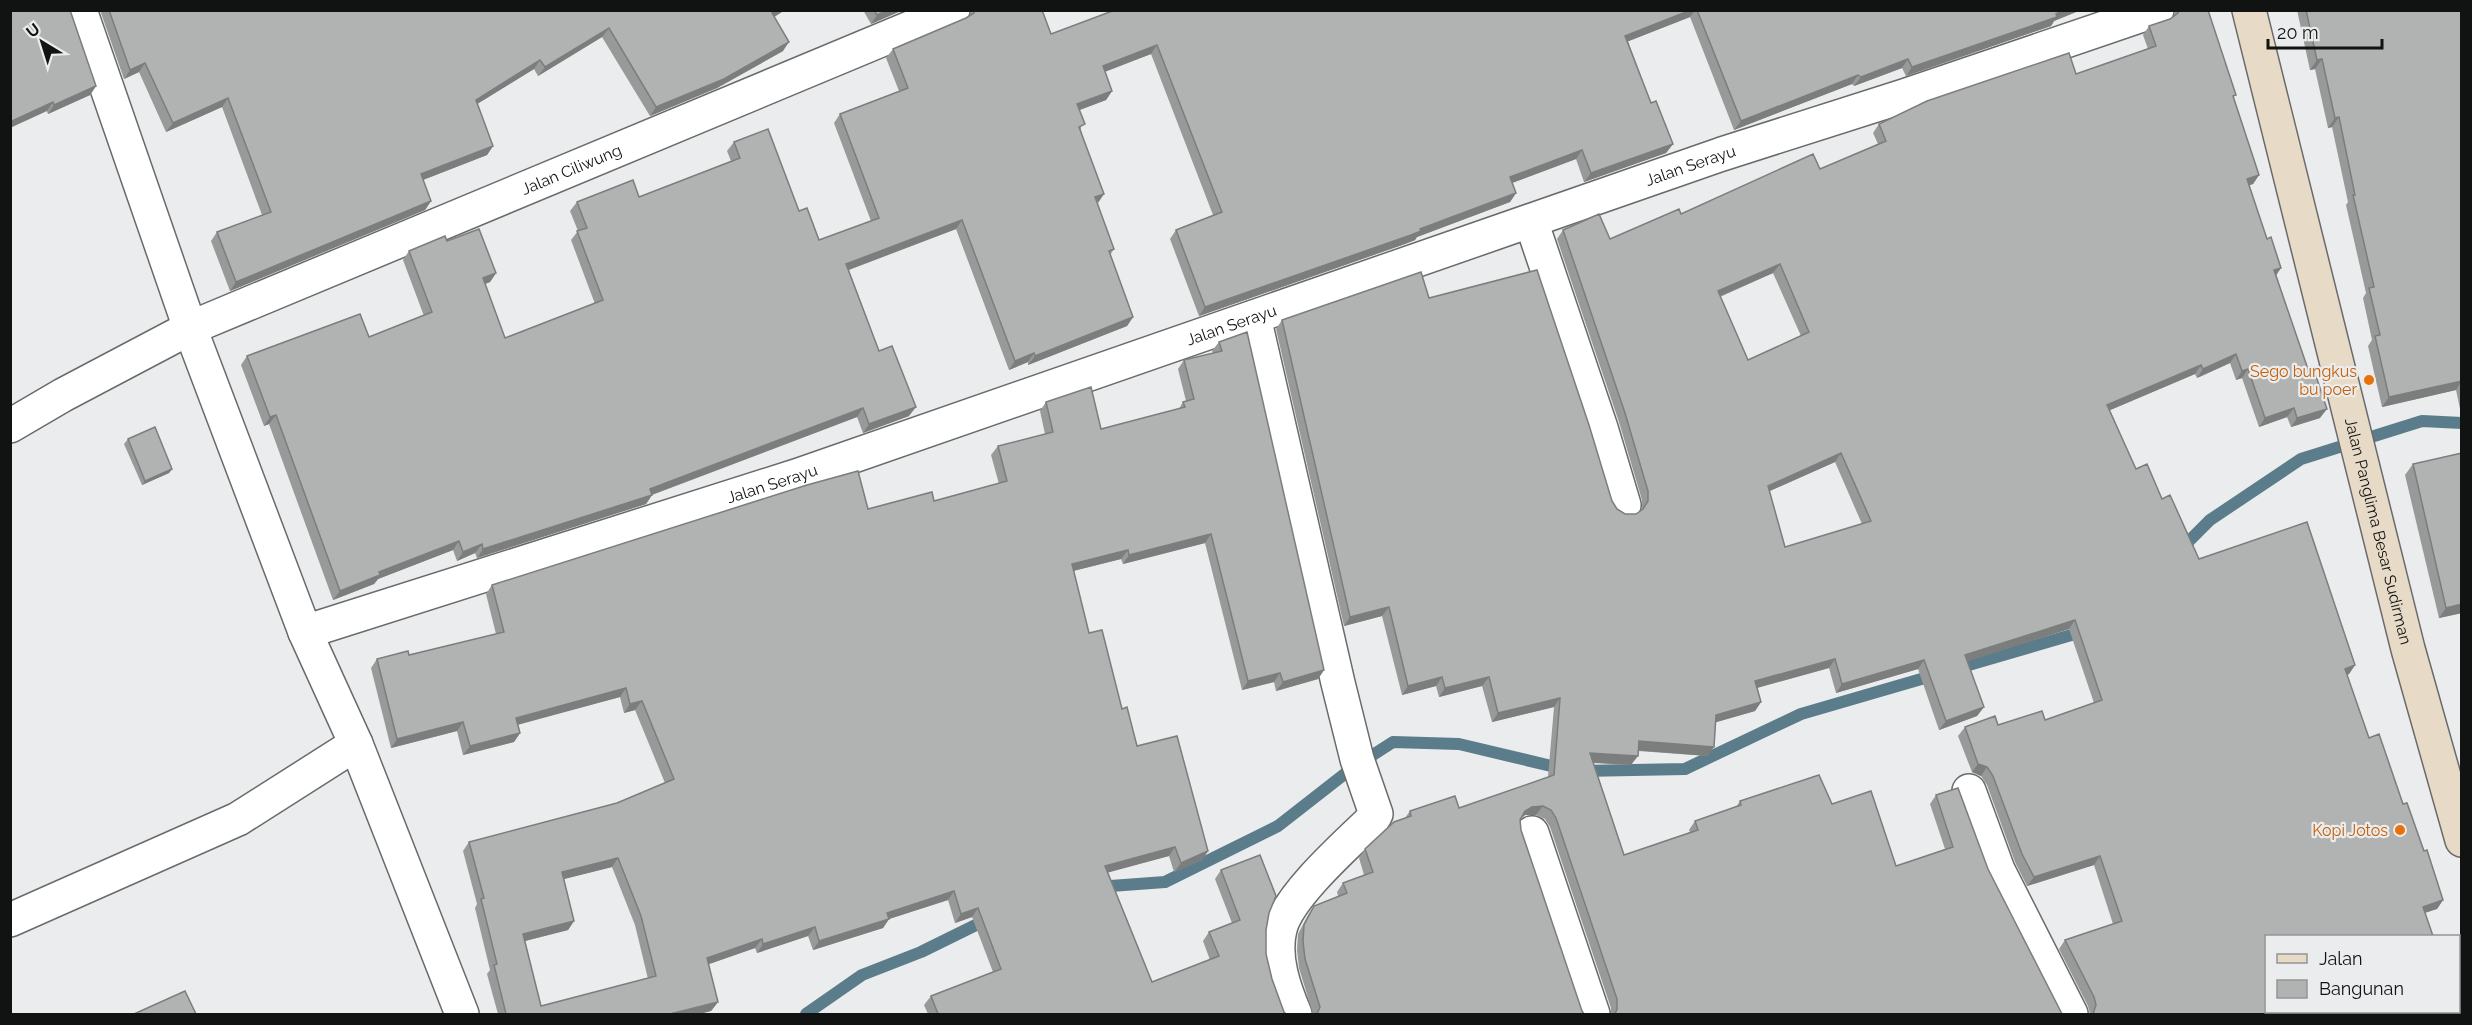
<svg xmlns="http://www.w3.org/2000/svg" width="2472" height="1025" font-family="Raleway,sans-serif">
<style>
.lines{fill:none;stroke-linecap:round;stroke-linejoin:round}
.stream{stroke:#5b7c8a;stroke-width:12}
.minor-casing{stroke:#696a6a;stroke-width:36}
.secondary-casing{stroke:#696a6a;stroke-width:36}
.minor{stroke:#fff;stroke-width:33}
.secondary{stroke:#e7dbc7;stroke-width:33}
.wall{fill:#989999;fill-rule:evenodd}
.shaded-wall{fill:#7c7d7d}
.building{fill:#b1b2b2;stroke:#7c7d7d;stroke-width:1.5;fill-rule:evenodd}
.food-dot{fill:#e8710a;stroke:#ebeced;stroke-width:2}
.labels{text-anchor:middle;stroke-width:4.5;stroke-linejoin:round;paint-order:stroke}
.street-label{font-size:16px;fill:#111212;stroke:#ebeced}
.food-label{font-size:16px;fill:#c56008;stroke:#ebeced;text-anchor:end}
</style>
<rect width="100%" height="100%" fill="#ebeced"/>
<g class="lines">
<g class="stream">
<polyline points="2179,551 2210,520 2301,459 2422,421 2462,423"/>
<polyline points="1955,669 2085,631"/>
<polyline points="1581,771 1685,769 1801,714 1935,675"/>
<polyline points="1097,887 1165,882 1278,826 1351,769 1393,742 1459,744 1564,769"/>
<polyline points="806,1014 862,975 921,952 988,919"/>
</g>
<g class="minor-casing">
<g id="minor">
<polyline points="80,10 190,328 305,632 356,744 462,1014"/>
<polyline points="1531,221 1601,428 1624,505"/>
<path d="M1254,317L1338,683L1357,759L1376,814L1373,819C1348,843 1288,896 1280,929C1273,957 1284,988 1295,1014"/>
<path id="s1" d="M10,426L63,395L190,328L953,10"/>
<path id="s2" d="M305,632L796,476L1722,154L1904,96L2157,10"/>
<polyline points="1969,791 1998,870 2071,1014"/>
<polyline points="1532,833 1593,1014"/>
<polyline points="10,920 238,819 356,744"/>
</g>
</g>
<g class="secondary-casing">
<g id="secondary">
<path id="s3" d="M2249,10L2408,649L2462,840"/>
</g>
</g>
<use href="#minor" class="minor"/>
<use href="#secondary" class="secondary"/>
</g>
<g class="wall">
<polygon points="10,10 96,86 90,95 48,114"/>
<polygon points="100,10 785,10 774,17 783,51 717,88 650,116 602,37 538,76 534,69 477,104 493,146 487,155 423,180 431,201 425,210 230,291 211,241 217,232 262,215 222,107 166,132 139,72 124,79"/>
<polygon points="863,10 903,10 871,24"/>
<polygon points="971,10 1042,10 1051,34 1115,10 2081,10 2054,21 2051,26 1906,76 1902,68 1854,86 1852,84 1734,130 1690,17 1628,41 1651,103 1673,144 1666,153 1584,182 1576,159 1512,183 1516,193 1510,202 1417,237 1415,240 1405,244 1199,316 1170,239 1176,230 1213,215 1151,54 1105,71 1112,91 1106,100 1080,110 1081,130 1097,203 1114,249 1110,255 1133,317 1127,326 1028,365 1028,362 1009,370 956,229 849,270 879,351 909,416 863,433 857,417 652,495 646,504 477,558 475,553 457,561 453,550 378,579 374,584 333,600 269,424 264,426 241,365 247,356 369,337 424,316 403,260 409,251 447,241 496,273 490,282 485,284 505,338 595,304 571,240 578,231 570,211 577,202 639,197 731,161 727,151 734,142 799,211 819,240 871,221 834,123 840,114 899,91 886,58 893,49 966,18 970,16"/>
<path d="M2175,10H2208L2234,99L2259,175L2253,184L2249,185L2320,418L2291,427L2287,417L2259,427L2242,378L2236,380L2230,363L2197,378L2195,374L2110,410L2136,469L2162,499L2199,559L2355,665L2349,674L2347,675L2369,738L2403,804L2424,851L2443,900L2437,909L2266,936L2450,1014H2090L2088,1006L2059,949L2065,940L2113,924L2094,865L2027,886L2015,862L1987,785L1981,776L1972,772L1958,736L1965,727L1998,725L2045,720L2094,703L2069,629L1967,661L1984,707L1977,716L1939,730L1918,669L1836,693L1829,668L1757,688L1761,702L1755,711L1716,722L1708,756L1638,751L1631,765L1593,763L1624,855L1690,832L1689,830L1695,821L1736,807L1740,801L1832,804L1896,866L1945,849L1930,804L1936,795L1988,869L2062,1014H1611V1008L1550,827L1545,819L1536,815H1525L1521,819V830L1582,1011L1584,1014H1313L1299,968L1297,950L1298,934L1308,915L1314,906L1338,896L1337,892L1343,883L1364,875L1359,858L1365,849L1405,818L1410,811L1459,808L1548,777L1554,707L1492,722L1482,686L1439,697L1436,686L1402,695L1382,616L1344,626L1276,329L1282,320L1429,298L1612,501L1617,509L1625,514H1636L1642,510V500L1619,422L1557,239L1563,230L1610,239L1681,214L1820,169L1878,144L1873,133L1879,124L2076,74L2148,49L2143,35L2149,26L2170,19L2174,15ZM1773,273L1801,336L1748,360L1720,297ZM1835,462L1862,524L1785,547L1769,491Z"/>
<polygon points="2297,10 2462,10 2462,408 2460,409 2456,390 2382,407 2368,346 2372,340 2363,298 2366,293 2346,205 2348,202 2332,127 2328,128 2315,69 2310,70"/>
<path d="M1219,342L1324,670L1318,679L1276,691L1274,682L1242,690L1205,543L1123,564L1121,559L1073,571L1089,633L1137,746L1208,851L1202,860L1174,872L1169,856L1108,872L1152,982L1210,960L1203,941L1209,932L1232,923L1215,879L1221,870L1269,913L1266,930V954L1272,979L1284,1012L1286,1014H928L924,1005L931,996L993,972L972,917L955,923L948,900L889,919L883,928L813,950L808,936L757,953L755,948L708,964L718,1002L711,1011L699,1014H498L487,974L490,970L475,908L477,904L463,851L469,842L617,803L665,783L635,710L624,713L620,697L518,724L520,733L514,742L463,755L457,731L391,748L371,668L377,659L409,655L496,634L486,594L492,585L868,509L934,501L999,484L991,455L998,446L1045,434L1040,411L1046,402L1101,429L1179,409L1183,402L1186,401L1178,369L1184,360L1213,353L1212,351ZM612,867L635,925L648,979L541,1006L525,941L568,930L574,921L564,879Z"/>
<polygon points="128,439 172,469 169,473 142,485 124,444"/>
<polygon points="2413,464 2462,613 2439,618 2405,475"/>
</g>
<g class="shaded-wall">
<polygon points="776,10 785,10 766,22 772,13"/>
<polygon points="888,10 903,10 871,24 877,15"/>
<polygon points="1691,10 1695,10 1690,17 1619,45 1625,36"/>
<polygon points="2064,10 2081,10 2054,21 2051,26 1906,76 1912,67"/>
<polygon points="609,28 602,37 538,76 545,67"/>
<polygon points="789,42 783,51 717,88 650,116 656,107"/>
<polygon points="1157,45 1151,54 1097,75 1103,66"/>
<polygon points="1908,59 1902,68 1854,86 1861,77"/>
<polygon points="2322,59 2315,69 2310,70 2317,60"/>
<polygon points="540,60 534,69 469,109 476,100"/>
<polygon points="145,63 139,72 124,79 130,70"/>
<polygon points="1858,75 1852,84 1734,130 1741,121"/>
<polygon points="96,86 90,95 48,114 54,105"/>
<polygon points="1112,91 1106,100 1071,113 1077,104"/>
<polygon points="228,98 222,107 166,132 173,123"/>
<polygon points="53,102 47,111 10,128 10,122"/>
<polygon points="2339,117 2332,127 2328,128 2335,118"/>
<polygon points="1673,144 1666,153 1584,182 1591,173"/>
<polygon points="493,146 487,155 415,183 421,174"/>
<polygon points="1582,150 1576,159 1504,186 1510,177"/>
<polygon points="2259,175 2253,184 2241,188 2247,179"/>
<polygon points="1516,193 1510,202 1417,237 1415,240 1405,244 1199,316 1205,307"/>
<polygon points="1104,194 1098,203 1095,197"/>
<polygon points="431,201 425,210 230,291 236,282"/>
<polygon points="962,220 956,229 840,273 846,264"/>
<polygon points="1780,264 1773,273 1711,300 1718,291"/>
<polygon points="2281,268 2275,277 2274,270"/>
<polygon points="496,273 490,282 477,287 483,278"/>
<polygon points="1133,317 1127,326 1028,365 1035,356"/>
<polygon points="1034,353 1028,362 1009,370 1015,361"/>
<polygon points="2236,354 2230,363 2197,378 2203,369"/>
<polygon points="2201,365 2195,374 2101,414 2107,405"/>
<polygon points="2248,369 2242,378 2236,380 2242,371"/>
<polygon points="2462,381 2456,390 2382,407 2389,397"/>
<polygon points="916,407 909,416 863,433 869,424"/>
<polygon points="863,408 857,417 651,495 652,495 646,504 477,558 483,549 650,489"/>
<polygon points="2294,408 2287,417 2259,427 2265,418"/>
<polygon points="2327,409 2320,418 2291,427 2297,418"/>
<polygon points="276,415 269,424 264,426 270,417"/>
<polygon points="1841,453 1835,462 1761,495 1768,486"/>
<polygon points="172,469 169,473 142,485 145,481"/>
<polygon points="1211,534 1205,543 1123,564 1129,555"/>
<polygon points="459,541 453,550 378,579 374,584 333,600 340,591 379,572"/>
<polygon points="482,544 475,553 457,561 463,552"/>
<polygon points="1128,550 1121,559 1065,573 1072,564"/>
<polygon points="2462,604 2462,613 2439,618 2446,608"/>
<polygon points="1389,607 1382,616 1344,626 1350,617"/>
<polygon points="2075,620 2069,629 1959,664 1965,655"/>
<polygon points="1835,659 1829,668 1749,690 1755,681"/>
<polygon points="1924,660 1918,669 1836,693 1842,684"/>
<polygon points="2355,665 2349,674 2339,678 2345,669"/>
<polygon points="1324,670 1318,679 1276,691 1283,682"/>
<polygon points="1280,673 1274,682 1242,690 1248,681"/>
<polygon points="1442,677 1436,686 1402,695 1408,686"/>
<polygon points="1489,677 1482,686 1439,697 1445,688"/>
<polygon points="626,688 620,697 510,727 516,718"/>
<polygon points="1560,698 1554,707 1492,722 1498,713"/>
<polygon points="642,701 635,710 624,713 630,704"/>
<polygon points="1761,702 1755,711 1710,724 1716,715"/>
<polygon points="1984,707 1977,716 1939,730 1946,721"/>
<polygon points="463,722 457,731 391,748 397,739"/>
<polygon points="520,733 514,742 463,755 470,746"/>
<polygon points="1639,741 1714,747 1708,756 1632,750"/>
<polygon points="1590,753 1638,756 1631,765 1584,762"/>
<polygon points="1978,764 1987,767 1981,776 1972,772"/>
<polygon points="1543,806 1536,815 1525,815 1518,820 1525,811 1532,807"/>
<polygon points="1175,847 1169,856 1099,875 1105,866"/>
<polygon points="1208,851 1202,860 1174,872 1181,863"/>
<polygon points="2100,856 2094,865 2027,886 2034,877"/>
<polygon points="618,858 612,867 556,881 562,872"/>
<polygon points="954,891 948,900 889,919 883,928 813,950 819,941 887,913"/>
<polygon points="2443,900 2437,909 2416,916 2423,907"/>
<polygon points="978,908 972,917 955,923 961,914"/>
<polygon points="574,921 568,930 517,943 523,934"/>
<polygon points="815,927 808,936 757,953 763,944"/>
<polygon points="762,939 755,948 701,967 707,958"/>
<polygon points="718,1002 711,1011 699,1014 670,1014"/>
</g>
<g class="building">
<polygon points="10,10 70,10 96,86 54,105 53,102 10,122"/>
<polygon points="109,10 776,10 772,13 789,42 724,79 656,107 609,28 545,67 540,60 476,100 493,146 421,174 431,201 236,282 217,232 271,212 228,98 173,123 145,63 130,70"/>
<polygon points="874,10 888,10 877,15"/>
<polygon points="975,10 1042,10 1051,34 1115,10 1691,10 1625,36 1651,103 1656,101 1673,144 1591,173 1582,150 1510,177 1516,193 1420,229 1421,231 1411,235 1205,307 1176,230 1222,212 1157,45 1103,66 1112,91 1077,104 1085,124 1079,127 1104,194 1095,197 1114,249 1109,251 1133,317 1035,356 1034,353 1015,361 962,220 846,264 879,351 892,346 916,407 869,424 863,408 650,489 652,495 483,549 482,544 463,552 459,541 379,572 380,575 340,591 276,415 270,417 247,356 360,314 369,337 432,312 409,251 445,236 447,241 479,229 496,273 483,278 505,338 603,300 577,231 587,228 577,202 633,180 639,197 740,158 734,142 768,129 799,211 807,208 819,240 879,218 840,114 908,88 893,49 966,18 974,13"/>
<polygon points="1697,10 2064,10 2056,14 2057,17 1912,67 1908,59 1861,77 1858,75 1741,121"/>
<path d="M2179,10H2208L2236,95L2233,96L2259,175L2247,179L2267,239L2271,237L2281,268L2274,270L2310,375L2315,373L2327,409L2297,418L2294,408L2265,418L2248,369L2242,371L2236,354L2203,369L2201,365L2107,405L2136,469L2147,464L2162,499L2170,495L2199,559L2307,522L2355,665L2345,669L2369,738L2379,734L2403,804L2407,803L2424,851L2427,850L2443,900L2423,907L2433,936H2266V1011H2449L2450,1014H2093L2096,1005L2094,997L2065,940L2122,921L2100,856L2034,877L2022,854L1993,776L1987,767L1978,764L1965,727L1995,716L1998,725L2042,711L2045,720L2102,700L2075,620L1965,655L1984,707L1946,721L1924,660L1842,684L1835,659L1755,681L1761,702L1716,715L1714,747L1639,741L1638,756L1590,753L1624,855L1698,830L1695,821L1741,805L1740,801L1819,775L1832,804L1871,791L1896,866L1953,847L1936,795L1958,788L1988,869L2062,1014H1615L1617,1009V999L1556,818L1551,810L1543,806L1532,807L1525,811L1520,820L1521,830L1582,1011L1584,1014H1317L1320,1007L1305,959L1303,941L1304,925L1314,906L1347,893L1343,883L1373,872L1365,849L1394,822L1411,816L1410,811L1455,796L1459,808L1554,775L1560,698L1498,713L1489,677L1445,688L1442,677L1408,686L1389,607L1350,617L1282,320L1421,272L1429,298L1537,270L1589,425L1612,501L1617,509L1625,514H1636L1643,509L1648,501V491L1625,413L1563,230L1599,214L1610,239L1679,209L1681,214L1813,154L1820,169L1886,141L1879,124L1927,101L2069,53L2076,74L2156,46L2149,26L2170,19L2178,13ZM1780,264L1809,332L1748,360L1718,291ZM1841,453L1871,521L1785,547L1768,486Z"/>
<polygon points="2306,10 2462,10 2462,381 2389,397 2375,336 2380,335 2369,288 2374,287 2353,195 2355,195 2339,117 2335,118 2322,59 2317,60"/>
<path d="M1247,332L1324,670L1283,682L1280,673L1248,681L1211,534L1129,555L1128,550L1072,564L1089,633L1102,630L1122,709L1127,707L1137,746L1177,736L1208,851L1181,863L1175,847L1105,866L1152,982L1219,956L1209,932L1240,920L1221,870L1260,855L1276,896L1269,913L1266,930V954L1272,979L1284,1012L1286,1014H938L931,996L1001,969L978,908L961,914L954,891L887,913L889,919L819,941L815,927L763,944L762,939L707,958L718,1002L670,1014H506L494,965L497,964L481,899L484,898L469,842L617,803L674,779L642,701L630,704L626,688L516,718L520,733L470,746L463,722L397,739L377,659L408,651L409,655L504,632L492,585L807,485L858,471L868,509L932,492L934,501L1007,481L998,446L1053,432L1046,402L1091,387L1101,429L1185,407L1183,402L1194,399L1184,360L1222,351L1219,342ZM618,858L641,916L656,976L541,1006L523,934L574,921L562,872Z"/>
<polygon points="155,427 172,469 145,481 128,439"/>
<polygon points="2462,453 2462,604 2446,608 2413,464"/>
<polygon points="185,991 196,1014 134,1014"/>
</g>
<g class="food-dot">
<circle cx="2369" cy="380" r="6"/>
<circle cx="2400" cy="830" r="6"/>
</g>
<g class="labels">
<g class="street-label">
<text dy="6" stroke="none"><textPath href="#s2" startOffset="1462">Jalan Serayu</textPath></text>
<text dy="6" stroke="none"><textPath href="#s1" startOffset="618">Jalan Ciliwung</textPath></text>
<text dy="6" stroke="none"><textPath href="#s2" startOffset="976">Jalan Serayu</textPath></text>
<text dy="6" stroke="none"><textPath href="#s2" startOffset="490">Jalan Serayu</textPath></text>
<text dy="6" stroke="none"><textPath href="#s3" startOffset="537">Jalan Panglima Besar Sudirman</textPath></text>
</g>
<g class="food-label">
<text x="2357" y="377">Sego bungkus<tspan x="2357" dy="18">bu poer</tspan></text>
<text x="2388" y="836">Kopi Jotos</text>
</g>
</g>
<rect width="2472" height="1025" fill="none" stroke="#111212" stroke-width="24"/>
<rect x="2265" y="935" width="195" height="78" fill="#ebeced" stroke="#949595" stroke-width="1.5"/>
<rect x="2277" y="954" width="30" height="9" fill="#e7dbc7" stroke="#949595" stroke-width="1.5"/>
<text x="2319" y="965" font-size="18" fill="#111212">Jalan</text>
<rect x="2277" y="980" width="30" height="18" fill="#b1b2b2" stroke="#949595" stroke-width="1.5"/>
<text x="2319" y="995" font-size="18" fill="#111212">Bangunan</text>
<g transform="translate(42 42) rotate(322)" stroke="#ebeced" stroke-width="4.5" paint-order="stroke">
<path d="M0-4.5L10 22L0 15L-10 22Z" fill="#111212"/>
<text y="-9" font-size="16" font-weight="bold" text-anchor="middle" fill="#111212">U</text>
</g>
<path d="M2268 39v9h114v-9" fill="none" stroke="#111212" stroke-width="3"/>
<text x="2277" y="39" font-size="18" fill="#111212" stroke="#ebeced" stroke-width="4.5" paint-order="stroke">20 m</text>
</svg>
